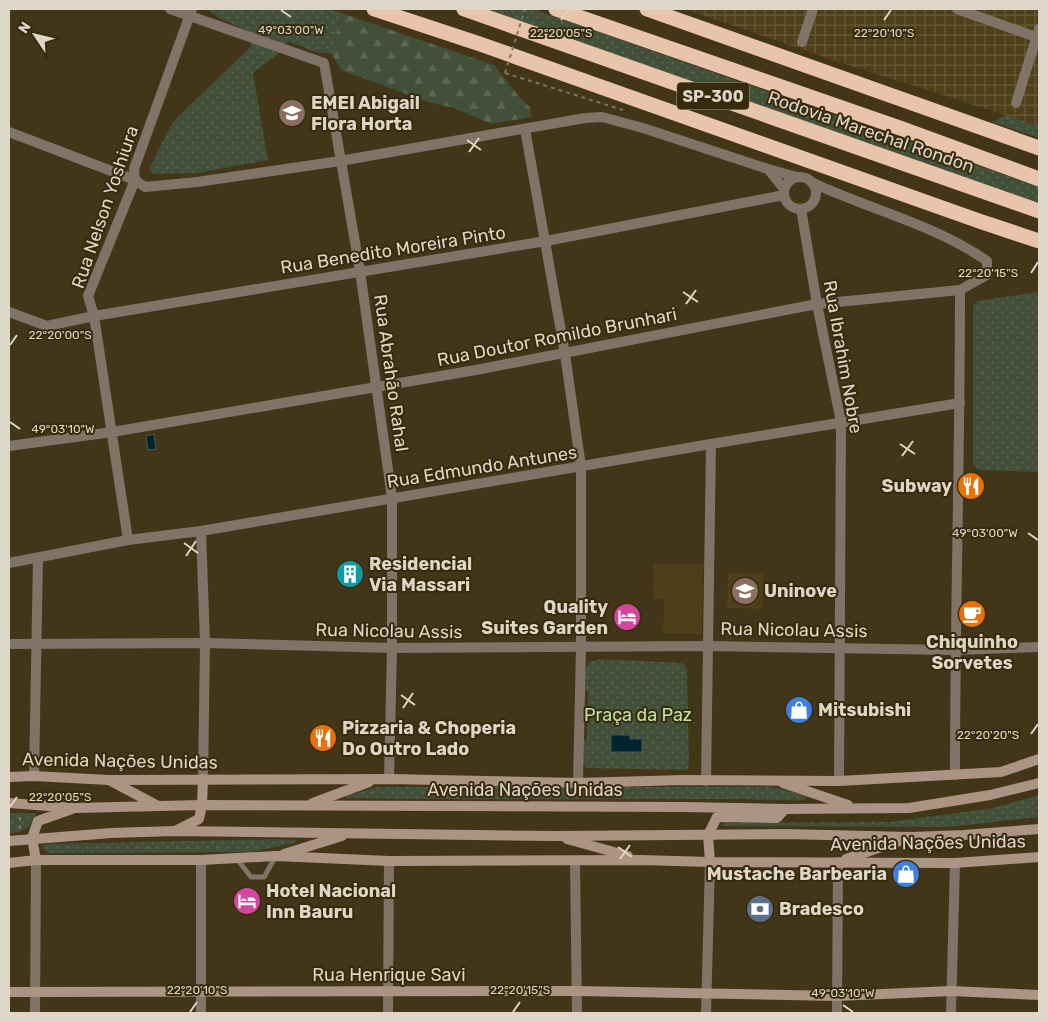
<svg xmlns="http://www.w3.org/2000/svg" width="1048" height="1022" font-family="Rubik,sans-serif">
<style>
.built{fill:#4e3f19}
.industrial{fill:url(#industrial-grid)}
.grass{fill:url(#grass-dots)}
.forest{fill:url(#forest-firs)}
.water{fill:#01232e;stroke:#43595c}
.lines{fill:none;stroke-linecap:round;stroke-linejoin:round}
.path{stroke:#7f745c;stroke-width:2;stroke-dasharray:4 4;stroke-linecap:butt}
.lane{stroke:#827368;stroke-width:5}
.street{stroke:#827368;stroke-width:10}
.secondary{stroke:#ab9483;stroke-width:10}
.highway{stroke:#e8c4aa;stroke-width:15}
.path-bridge{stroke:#7f745c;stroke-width:2;stroke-dasharray:4 4;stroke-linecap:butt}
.ticks{fill:none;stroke:#ded6c6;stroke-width:2}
.labels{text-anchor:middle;stroke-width:4;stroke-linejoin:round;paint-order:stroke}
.shield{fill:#372b0d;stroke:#aca38e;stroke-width:1}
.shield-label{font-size:16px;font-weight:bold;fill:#ded6c6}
.poi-label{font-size:18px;font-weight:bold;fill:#ded6c6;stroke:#372b0d;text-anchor:start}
.street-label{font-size:18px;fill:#ded6c6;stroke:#372b0d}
.park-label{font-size:18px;fill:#c0e0a6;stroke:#372b0d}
.ticks-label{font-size:12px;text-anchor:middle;fill:#ded6c6;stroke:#372b0d;stroke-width:4;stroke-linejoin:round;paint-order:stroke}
</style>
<defs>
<pattern id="industrial-grid" width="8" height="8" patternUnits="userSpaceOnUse" patternTransform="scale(1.25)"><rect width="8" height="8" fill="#4e3f19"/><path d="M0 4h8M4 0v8" fill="none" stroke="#675a39"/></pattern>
<pattern id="grass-dots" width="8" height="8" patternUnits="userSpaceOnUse" patternTransform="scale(1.25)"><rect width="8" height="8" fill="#424f39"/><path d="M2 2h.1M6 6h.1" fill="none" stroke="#5d6854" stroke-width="1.8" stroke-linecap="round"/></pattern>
<pattern id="forest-firs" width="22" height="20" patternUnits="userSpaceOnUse" patternTransform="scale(1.25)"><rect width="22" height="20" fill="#424f39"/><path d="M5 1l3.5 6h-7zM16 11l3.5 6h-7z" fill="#5d6854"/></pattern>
</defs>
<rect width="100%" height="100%" fill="#423518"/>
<g class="built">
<polygon points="654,564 703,564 702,634 663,633 664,599 653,599"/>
<polygon points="728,573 764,574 762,609 727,608"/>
</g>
<polygon class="industrial" points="685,9 1039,9 1039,126 836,61"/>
<g class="grass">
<polygon points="207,9 328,9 341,13 332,54 312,51 289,41 278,54 253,73 268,160 198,173 153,174 150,169 156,154 173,122 251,46 251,32 221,19"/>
<polygon points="487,9 533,9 1039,187 1039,204"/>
<polygon points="1006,115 1039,126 1039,138 992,122"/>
<polygon points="1039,292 1039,472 978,470 973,463 973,306 977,301"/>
<polygon points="599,659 681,663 685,665 687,670 689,765 687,770 586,768 583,763 584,740 587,740 588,691 584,690 584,673 589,663"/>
<path d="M376,787H768L782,789L805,796L806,798L805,800C777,801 750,799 722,799C597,799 472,800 347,798V796Z"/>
<polygon points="1039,795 1039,817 949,827 720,826 724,823 890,822 993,808"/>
<path d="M9,813H35L36,816C27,830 26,831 9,833Z"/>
<polygon points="278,839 296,840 295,843 250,852 48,853 43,849 42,845 45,844"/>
</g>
<polygon class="forest" points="341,13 494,65 520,98 530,107 531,117 491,124 454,108 428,102 341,70 332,54"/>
<g class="water">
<polygon points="154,434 156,449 148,450 146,436"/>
<polygon points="611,735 630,735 630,739 642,739 642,752 611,752"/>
</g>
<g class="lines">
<g class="path">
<polyline points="505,73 623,110"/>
<polyline points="20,829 20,814"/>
</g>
<polyline class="lane" points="237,859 251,877 264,877 276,856"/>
<g class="street">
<polyline points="170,9 324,63 360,271 392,498 392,648 389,779"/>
<polyline points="957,9 1039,38"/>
<polyline points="802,42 813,9"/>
<polyline points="1016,103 1039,29"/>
<polyline points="525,129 565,354 581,467 581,647 578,783"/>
<polyline points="9,132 135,180 145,187 197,182 340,161 585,118 602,117 643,128 768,169 797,177"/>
<polyline points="768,169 784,189"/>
<circle cx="800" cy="193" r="16"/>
<polyline points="801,209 817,304 841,422 839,781"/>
<polyline points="9,312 47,326 94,316 546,241 784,195"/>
<path d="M9,446L112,432L476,370L817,304L960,290L987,275V261C936,225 868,209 811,182"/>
<polyline points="201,531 205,643 203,779"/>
<polyline points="128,540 94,316 88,296 135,180 134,169 192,9"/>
<polyline points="9,563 128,540 201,531 711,444 960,403"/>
<polyline points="9,644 205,643 392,648 707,646 955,650 1039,647"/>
<path d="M955,775C955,613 960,452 960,290"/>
<polyline points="34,776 38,558"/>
<polyline points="706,781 711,444"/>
<polyline points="575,861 577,1013"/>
<polyline points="35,1013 36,860"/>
<polyline points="201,1013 201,860"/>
<polyline points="388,1013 389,861"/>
<polyline points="706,1013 710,862"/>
<polyline points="837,1013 838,862"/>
<polyline points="951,1013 955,863"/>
</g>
<g class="secondary">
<polyline points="9,777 34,776 109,780 389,779 578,783 683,780 839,781 1001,772 1039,759"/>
<polyline points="111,781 158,806"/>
<polyline points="783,783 848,805"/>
<polyline points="9,803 75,808 202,805 683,807 785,809 909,808 990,795 1039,783"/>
<polyline points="313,803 369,782"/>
<polyline points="175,831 199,819 202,805 203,779"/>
<polyline points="567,839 628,856"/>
<polyline points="9,841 111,833 175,831 554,836 784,834 912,837 964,835 1039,829"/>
<polyline points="284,854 342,836"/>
<polyline points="846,859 905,839"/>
<polyline points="36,860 32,838 38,821 72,809"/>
<polyline points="710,862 708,835 717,817 777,818 785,809"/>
<polyline points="9,863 36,860 201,860 276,856 389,861 641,860 710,862 955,863 1039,857"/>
<polyline points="9,992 577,991 837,996 951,991 1039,995"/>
</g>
<g class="highway">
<polyline points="374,9 480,44 979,221 1039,241"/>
<polyline points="464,9 1039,211"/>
<polyline points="556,9 900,128 1039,179"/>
<polyline points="647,9 1039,148"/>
</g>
<polyline class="path-bridge" points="505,73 525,9"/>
</g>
<path class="ticks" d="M281,10L291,17M561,20L568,10M884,20L891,10M467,140L481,150M469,152L479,138M1031,273L1038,262M683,292L698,302M686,304L696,290M10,345L17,335M10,422L20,429M900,444L915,454M902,456L913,441M1028,533L1038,540M184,543L198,553M186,556L196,541M401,695L415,705M403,708L413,693M1031,734L1038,724M10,807L17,797M618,847L632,857M620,859L630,845M843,1005L853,1012M190,1012L197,1002M513,1012L520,1002"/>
<defs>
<g id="school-disc" transform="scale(1.4375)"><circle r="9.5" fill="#8d6e63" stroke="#372b0d"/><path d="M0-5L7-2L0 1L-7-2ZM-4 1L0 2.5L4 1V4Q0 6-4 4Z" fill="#fff"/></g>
<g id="restaurant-disc" transform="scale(1.4375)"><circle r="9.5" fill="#e8710a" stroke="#372b0d"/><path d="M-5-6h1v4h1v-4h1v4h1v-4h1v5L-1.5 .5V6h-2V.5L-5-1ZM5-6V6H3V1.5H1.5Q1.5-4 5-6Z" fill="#fff"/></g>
<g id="building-disc" transform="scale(1.4375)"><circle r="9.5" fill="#0f9aa8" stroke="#372b0d"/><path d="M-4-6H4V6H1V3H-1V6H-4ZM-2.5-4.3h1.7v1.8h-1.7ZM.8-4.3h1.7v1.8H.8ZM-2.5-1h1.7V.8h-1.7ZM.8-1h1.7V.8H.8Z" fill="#fff"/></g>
<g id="university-disc" transform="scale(1.4375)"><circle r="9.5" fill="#8d6e63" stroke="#372b0d"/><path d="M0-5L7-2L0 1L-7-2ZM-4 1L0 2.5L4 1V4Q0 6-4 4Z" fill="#fff"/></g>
<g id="cafe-disc" transform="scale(1.4375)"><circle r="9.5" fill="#e8710a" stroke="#372b0d"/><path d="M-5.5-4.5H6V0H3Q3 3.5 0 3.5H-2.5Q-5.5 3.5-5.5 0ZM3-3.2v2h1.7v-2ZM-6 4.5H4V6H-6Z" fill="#fff"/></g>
<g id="hotel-disc" transform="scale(1.4375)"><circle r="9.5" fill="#d1479c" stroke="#372b0d"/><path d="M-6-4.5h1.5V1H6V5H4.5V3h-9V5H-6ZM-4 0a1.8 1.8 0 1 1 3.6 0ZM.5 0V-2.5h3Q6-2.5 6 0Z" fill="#fff"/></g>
<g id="shop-disc" transform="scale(1.4375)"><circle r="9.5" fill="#3f7fe0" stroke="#372b0d"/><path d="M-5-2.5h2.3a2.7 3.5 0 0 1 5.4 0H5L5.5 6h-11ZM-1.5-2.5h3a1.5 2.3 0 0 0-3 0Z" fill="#fff"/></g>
<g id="bank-disc" transform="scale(1.4375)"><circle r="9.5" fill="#5c6f8a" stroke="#372b0d"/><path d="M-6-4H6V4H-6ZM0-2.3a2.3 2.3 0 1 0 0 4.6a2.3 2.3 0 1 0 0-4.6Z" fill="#fff"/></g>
</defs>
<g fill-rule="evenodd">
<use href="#school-disc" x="292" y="113"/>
<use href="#restaurant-disc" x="971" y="486"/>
<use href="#building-disc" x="350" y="574"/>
<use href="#university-disc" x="745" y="591"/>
<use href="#cafe-disc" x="972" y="614"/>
<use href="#hotel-disc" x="627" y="617"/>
<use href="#shop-disc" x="799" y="710"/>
<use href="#restaurant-disc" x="323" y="738"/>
<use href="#shop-disc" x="906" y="874"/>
<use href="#hotel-disc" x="247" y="901"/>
<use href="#bank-disc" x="760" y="909"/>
</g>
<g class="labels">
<rect class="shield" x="677" y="82.5" width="72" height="27" rx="4"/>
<g class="shield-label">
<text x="713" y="102">SP-300</text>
</g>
<g class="poi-label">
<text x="311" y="109">EMEI Abigail<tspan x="311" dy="21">Flora Horta</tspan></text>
<text x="952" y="492" text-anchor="end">Subway</text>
<text x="369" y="570">Residencial<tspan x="369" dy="21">Via Massari</tspan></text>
<text x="764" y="597">Uninove</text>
<text x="608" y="613" text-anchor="end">Quality<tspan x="608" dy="21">Suites Garden</tspan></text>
<text x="972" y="648" text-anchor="middle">Chiquinho<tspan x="972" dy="21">Sorvetes</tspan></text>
<text x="818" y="716">Mitsubishi</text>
<text x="342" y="734">Pizzaria &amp; Choperia<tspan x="342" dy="21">Do Outro Lado</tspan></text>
<text x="887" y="880" text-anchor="end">Mustache Barbearia</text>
<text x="266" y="897">Hotel Nacional<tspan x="266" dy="21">Inn Bauru</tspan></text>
<text x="779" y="915">Bradesco</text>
</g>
<g class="street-label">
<text transform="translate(871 132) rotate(19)" y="6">Rodovia Marechal Rondon</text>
<text transform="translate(105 207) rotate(-71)" y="6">Rua Nelson Yoshiura</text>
<text transform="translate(393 250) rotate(-9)" y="6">Rua Benedito Moreira Pinto</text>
<text transform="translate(557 337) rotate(-11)" y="6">Rua Doutor Romildo Brunhari</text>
<text transform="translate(843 357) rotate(80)" y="6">Rua Ibrahim Nobre</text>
<text transform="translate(391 373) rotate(82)" y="6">Rua Abrahão Rahal</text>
<text transform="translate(482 467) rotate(-9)" y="6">Rua Edmundo Antunes</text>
<text transform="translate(794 630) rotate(1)" y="6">Rua Nicolau Assis</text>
<text transform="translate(389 631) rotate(1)" y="6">Rua Nicolau Assis</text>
<text transform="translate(120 761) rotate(1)" y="6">Avenida Nações Unidas</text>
<text x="525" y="796">Avenida Nações Unidas</text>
<text transform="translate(928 843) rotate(-1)" y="6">Avenida Nações Unidas</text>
<text x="389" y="981">Rua Henrique Savi</text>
</g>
<g class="park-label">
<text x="638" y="721">Praça da Paz</text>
</g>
</g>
<g class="ticks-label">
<text x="291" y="34">49°03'00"W</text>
<text x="561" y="37">22°20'05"S</text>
<text x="884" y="37">22°20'10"S</text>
<text x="988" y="277">22°20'15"S</text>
<text x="60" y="339">22°20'00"S</text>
<text x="63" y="433">49°03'10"W</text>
<text x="985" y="537">49°03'00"W</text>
<text x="988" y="739">22°20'20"S</text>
<text x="60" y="801">22°20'05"S</text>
<text x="197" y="994">22°20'10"S</text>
<text x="520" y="994">22°20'15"S</text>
<text x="843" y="997">49°03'10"W</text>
</g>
<rect width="1048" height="1022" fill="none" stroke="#ded6c6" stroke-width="20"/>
<g transform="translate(35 35) rotate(305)" stroke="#372b0d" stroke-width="4" paint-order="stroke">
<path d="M0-4L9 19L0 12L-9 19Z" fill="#ded6c6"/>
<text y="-8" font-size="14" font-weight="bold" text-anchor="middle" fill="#ded6c6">N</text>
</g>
</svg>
